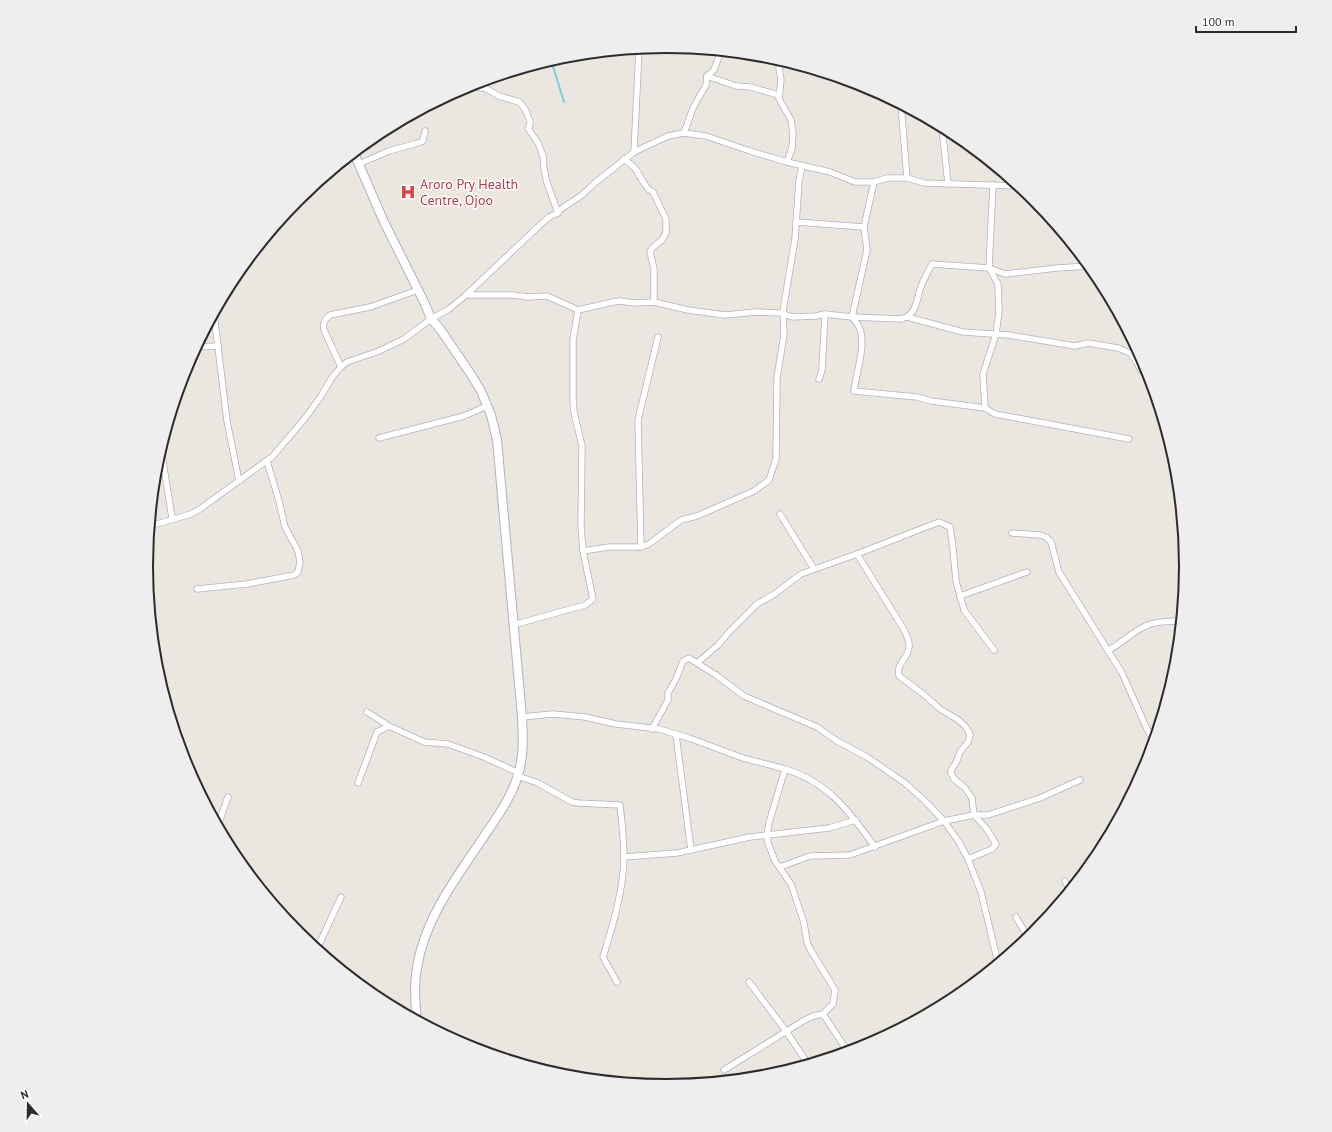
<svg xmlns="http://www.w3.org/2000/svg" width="1332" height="1132" font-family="'PT Sans',sans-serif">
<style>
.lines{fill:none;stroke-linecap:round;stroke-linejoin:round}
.stream{stroke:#7dcde4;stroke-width:2}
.street-casing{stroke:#b0b2bb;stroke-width:7}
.secondary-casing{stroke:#b0b2bb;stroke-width:10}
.street{stroke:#fff;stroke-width:5.5}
.secondary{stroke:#fff;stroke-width:8}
.labels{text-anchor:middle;stroke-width:3;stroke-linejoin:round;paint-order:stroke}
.health-label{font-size:14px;fill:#be3a42;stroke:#fff;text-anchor:start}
.rim{fill:none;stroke:#2c2c2c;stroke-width:2}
</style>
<rect width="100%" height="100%" fill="#ece6e0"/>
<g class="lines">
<polyline class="stream" points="551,60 564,102"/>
<g class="street-casing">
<g id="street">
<polyline points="782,60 779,68 781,80 779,99 791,120 793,134 792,148 787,162"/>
<polyline points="707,76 736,86 750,87 779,95"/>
<polyline points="467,85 487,89 499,96 519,102 522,105 525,109 530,121 530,125 528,128 538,143 543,156 544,169 547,183 558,213"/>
<polyline points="901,105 907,178"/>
<polyline points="942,127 948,184"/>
<polyline points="684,133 693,108 706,85 707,76 714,70 721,51"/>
<polyline points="634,152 639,49"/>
<polyline points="624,159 635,168 642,180 648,189 653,192 666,219 666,233 662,240 652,248 650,252 654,269 654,302"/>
<polyline points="359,164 389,151 418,143 423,141 425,131"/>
<path d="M874,182L864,227L867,250L852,317C854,320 858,324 859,327C867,343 856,373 854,391L917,397L931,401L985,408"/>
<polyline points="993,185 989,268 998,284 999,312 996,334 983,374 985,408 995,414 1129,439"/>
<polyline points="796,222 864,227"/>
<path d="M466,295H513L528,297L547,296L578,310L613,302L620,301L634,303L654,302L688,310L725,315L756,312L781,313L792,317L816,316L825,314L852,317L901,319C918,315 916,298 922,284C925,277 929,270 932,264L989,268L1005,274L1057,268L1089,266"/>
<polyline points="214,314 227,421 239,481"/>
<polyline points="907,317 963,332 1008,335 1075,346 1088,343 1118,348 1130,353 1136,361 1141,370"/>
<polyline points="196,347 218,346"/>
<path d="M341,367L324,330C322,323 325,319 330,315L370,307L415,291L417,287"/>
<polyline points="819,379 822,370 825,314"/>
<polyline points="379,438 464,416 487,406"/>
<polyline points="161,449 172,518"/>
<polyline points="780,514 814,569"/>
<polyline points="150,526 191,514 200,509 273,456 306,417 321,396 333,376 341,367 347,362 379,351 404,339 431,319 449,309 466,295 540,225 549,217 558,213 558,211 582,195 596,182 634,152 668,136 684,133 706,136 750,151 787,162 830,172 855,182 874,182 887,178 907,178 924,183 1019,186"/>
<polyline points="1012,533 1040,535 1046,537 1051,542 1059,572 1122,673 1147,729 1154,741"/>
<polyline points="641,547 649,544 681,520 697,516 754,491 769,480 776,459 777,378 784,334 783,311 795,239 799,181 802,166"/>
<polyline points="583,551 609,547 641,547 638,420 658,337"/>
<path d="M857,554L903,628C906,634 910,640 909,647C908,659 896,663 899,676L922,693L940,709L957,719L965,726L969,732L970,735L968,742L960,752L956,763L951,770V773L954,779L965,788L972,798L974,815L986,828L996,844L992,849L968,859"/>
<polyline points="197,589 247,584 294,575 298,572 300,562 298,551 285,527 279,501 267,461"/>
<polyline points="960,596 1027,572"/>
<polyline points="513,625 585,605 593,599 583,551 581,527 582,446 574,412 573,400 573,340 578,310"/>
<path d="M1109,650C1124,642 1138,626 1155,623C1164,621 1172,622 1181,620"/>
<polyline points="697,663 718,645 730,631 757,604 773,595 801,574 857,554 939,522 950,527 953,548 956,581 964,610 994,650"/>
<polyline points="367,712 389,726 424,742 448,744 484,757 519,773"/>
<polyline points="522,717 553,714 585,717 616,724 659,729 689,738 743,758 785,769 769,823 767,835 768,843 775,861 791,884 804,923 807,942 810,949 835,990 833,1004 823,1014 848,1052"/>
<polyline points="652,729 668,700 668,693 676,679 683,661 689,658 716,675 744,696 817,727 837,741 867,757 905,783 926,802 944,821 959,842 968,859 981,892 998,963"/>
<polyline points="676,735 691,850"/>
<path d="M785,769C828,782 849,811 875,847"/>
<path d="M518,776L538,783L572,802L578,803L620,805C622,823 624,841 624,858C623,892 613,925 603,957L617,982"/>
<polyline points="358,783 377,732 389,726"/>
<polyline points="218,825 228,797"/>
<polyline points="624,857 677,853 750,837 829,828 856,820"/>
<polyline points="780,867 810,856 850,855 944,821 974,815 988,815 1040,798 1080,780"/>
<polyline points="1065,881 1070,890"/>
<polyline points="1016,917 1028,938"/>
<polyline points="317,949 341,897"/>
<polyline points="749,982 786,1031 808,1064"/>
<polyline points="407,1015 416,1015"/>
<polyline points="724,1070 803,1021 813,1016 823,1014"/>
</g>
</g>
<g class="secondary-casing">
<path id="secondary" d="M354,153L384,222L425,304L431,319L440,329L470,373L481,391L491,415L497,440L522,717C523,736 524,756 518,775C511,799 495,820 481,841C455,879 424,921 417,968C414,984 415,1003 417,1020"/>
</g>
<use href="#street" class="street"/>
<use href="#secondary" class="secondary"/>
</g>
<defs>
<g id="hospital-bare" transform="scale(1.2)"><path d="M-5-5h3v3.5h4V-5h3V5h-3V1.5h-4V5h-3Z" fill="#e0444e" stroke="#fff" stroke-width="2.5" paint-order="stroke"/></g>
</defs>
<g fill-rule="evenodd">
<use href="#hospital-bare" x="408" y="192"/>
</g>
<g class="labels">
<g class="health-label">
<text x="420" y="189">Aroro Pry Health<tspan x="420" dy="16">Centre, Ojoo</tspan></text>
</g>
</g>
<path d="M0 0H1332V1132H0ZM153 566a513 513 0 1 1 1026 0a513 513 0 1 1-1026 0Z" fill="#eee" fill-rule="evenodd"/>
<path class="rim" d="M153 566a513 513 0 1 1 1026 0a513 513 0 1 1-1026 0Z"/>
<g transform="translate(28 1104) rotate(340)" stroke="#ffffff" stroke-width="3" paint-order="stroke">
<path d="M0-3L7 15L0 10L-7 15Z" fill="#2c2c2c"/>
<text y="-6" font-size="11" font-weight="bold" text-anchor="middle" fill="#2c2c2c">N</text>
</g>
<path d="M1196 26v6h100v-6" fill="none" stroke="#2c2c2c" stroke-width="2"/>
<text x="1202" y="26" font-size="12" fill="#2c2c2c" stroke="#ffffff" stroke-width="3" paint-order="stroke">100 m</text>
</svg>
